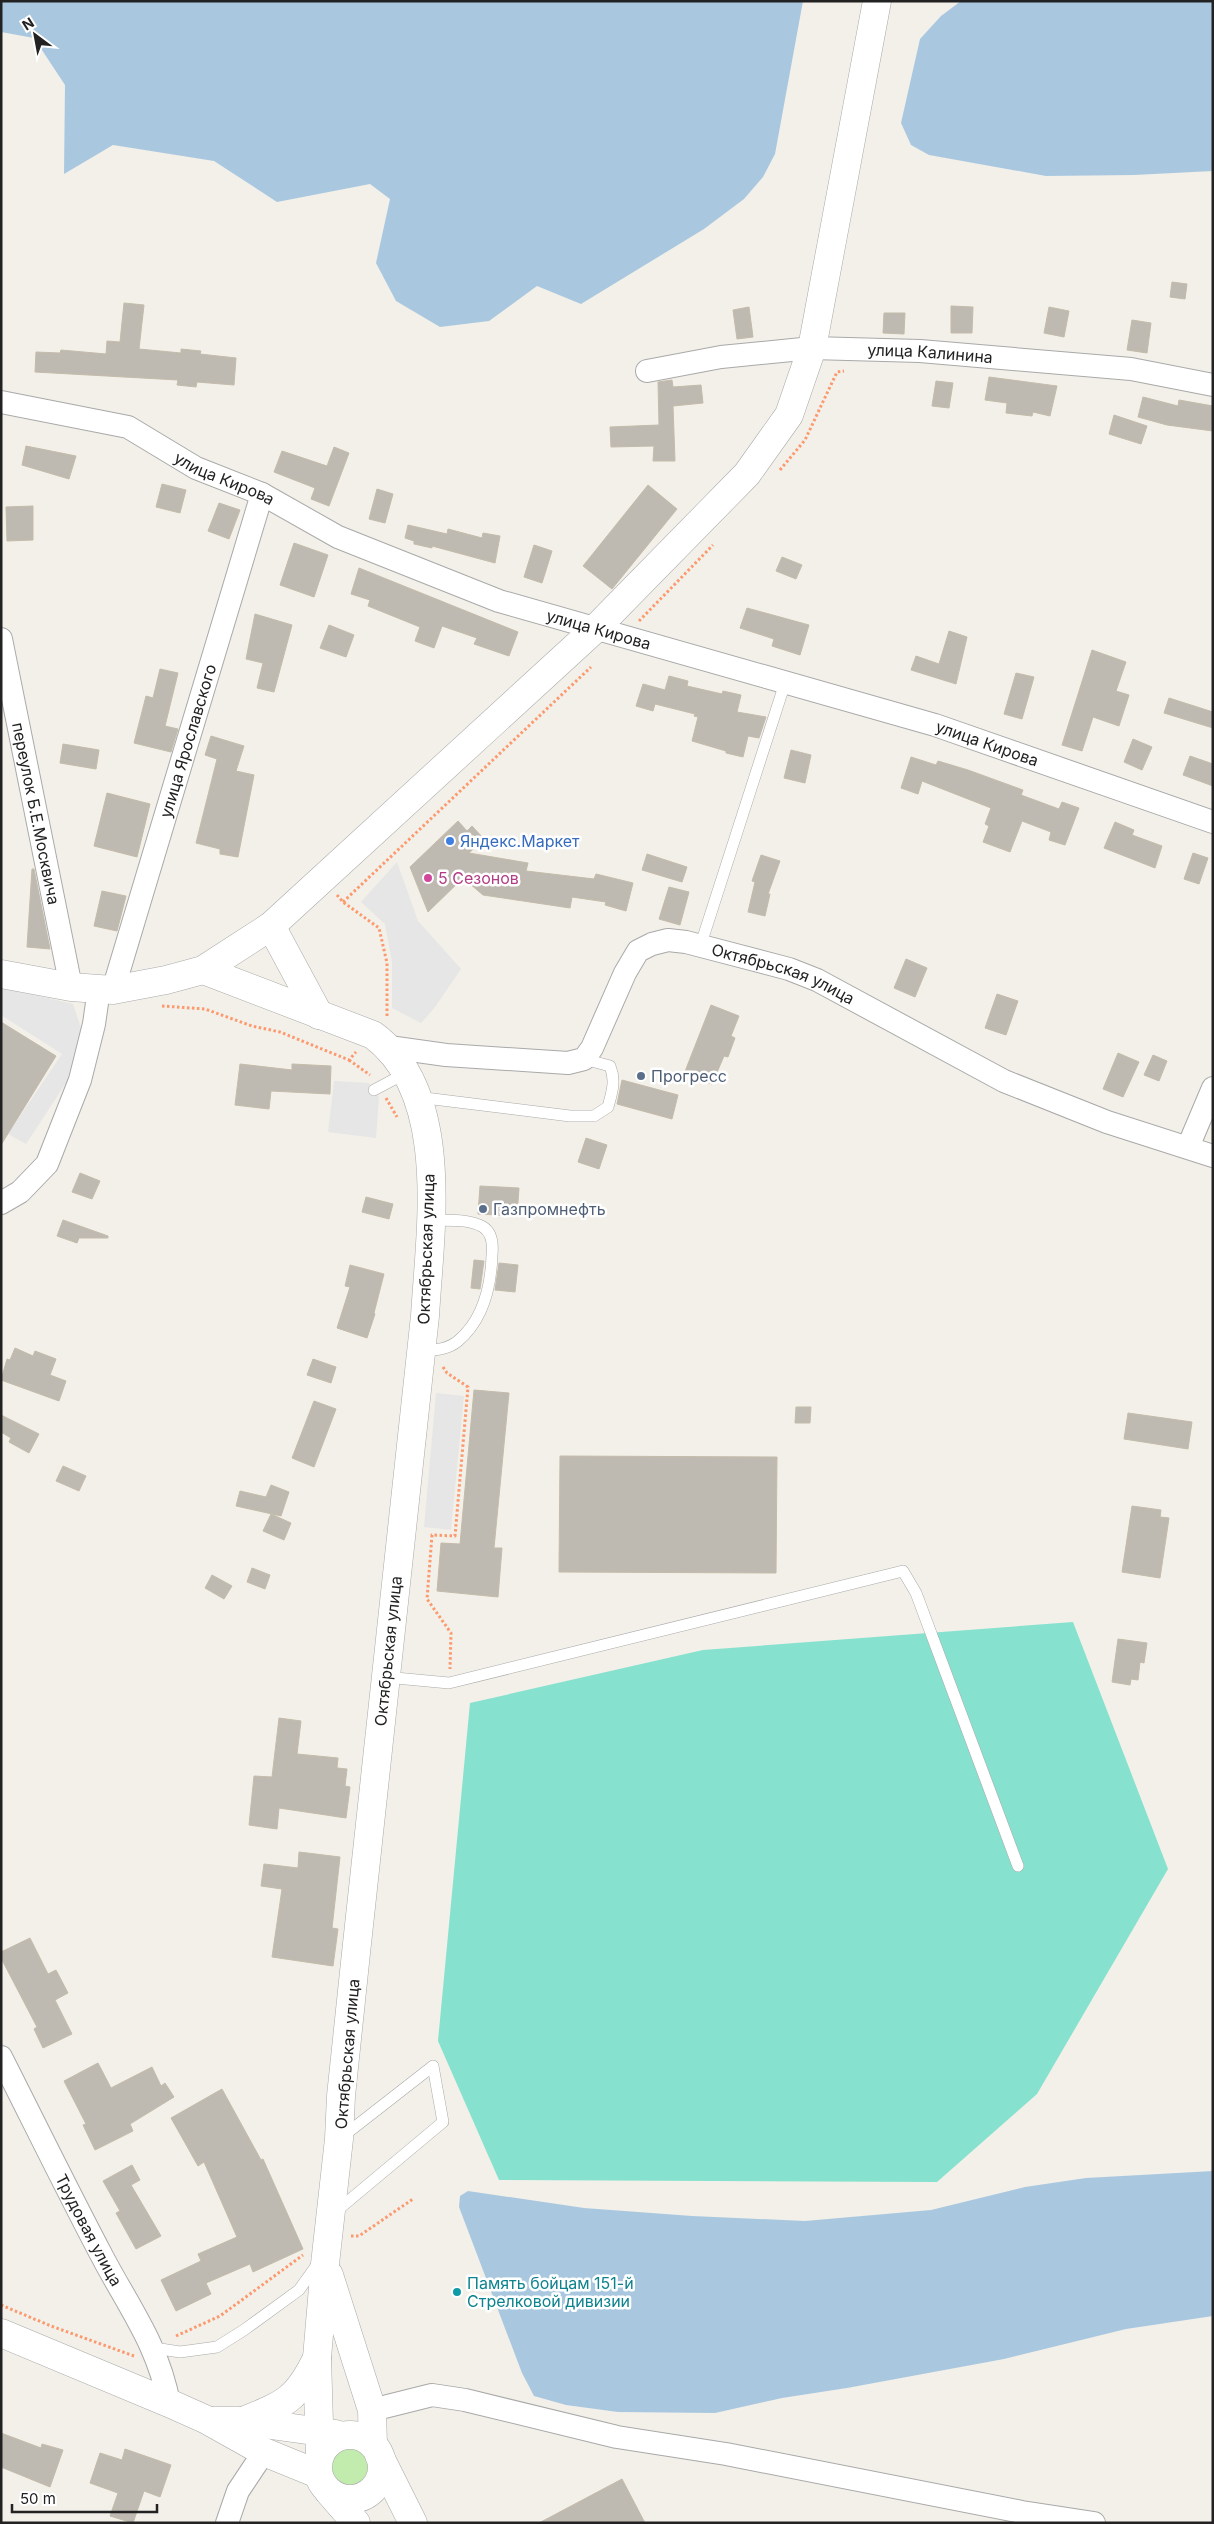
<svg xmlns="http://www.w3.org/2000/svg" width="1214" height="2524" font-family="Inter,sans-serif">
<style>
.grass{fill:#c1ecae}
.pitch{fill:#86e1cf}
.parking{fill:#e6e6e6}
.water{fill:#a9c8e0}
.building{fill:#bfbab1;stroke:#c4bbaa}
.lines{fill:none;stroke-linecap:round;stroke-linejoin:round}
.service-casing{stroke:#a9a9a9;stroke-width:12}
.minor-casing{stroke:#a9a9a9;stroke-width:24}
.tertiary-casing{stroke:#a9a9a9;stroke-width:29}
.path{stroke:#fc996f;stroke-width:3;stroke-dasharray:2.5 2.5;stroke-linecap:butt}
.service{stroke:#fff;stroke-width:11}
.minor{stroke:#fff;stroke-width:22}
.tertiary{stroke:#fff;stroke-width:28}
.shop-dot{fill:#3f7fe0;stroke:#fff;stroke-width:2}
.hotel-dot{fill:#d1479c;stroke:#fff;stroke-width:2}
.service-dot{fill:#5c6f8a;stroke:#fff;stroke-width:2}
.culture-dot{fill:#0f9aa8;stroke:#fff;stroke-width:2}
.labels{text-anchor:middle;stroke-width:5;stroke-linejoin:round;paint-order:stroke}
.street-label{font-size:16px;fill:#222;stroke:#fff}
.shop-label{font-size:16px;fill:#366cbe;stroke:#fff;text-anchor:start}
.hotel-label{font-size:16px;fill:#b23c85;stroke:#fff;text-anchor:start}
.service-label{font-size:16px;fill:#4e5e75;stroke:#fff;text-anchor:start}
.culture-label{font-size:16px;fill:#0d838f;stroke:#fff;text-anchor:start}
</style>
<rect width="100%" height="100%" fill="#f2f0e8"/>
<circle class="grass" cx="348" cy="2467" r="21"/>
<polygon class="pitch" points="1073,1622 1168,1869 1037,2094 937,2182 499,2180 438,2041 470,1703 703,1650"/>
<g class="parking">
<polygon points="397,862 418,921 461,969 435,1007 421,1023 392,1008 392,962 385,924 361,902"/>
<polygon points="1,987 73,1004 81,1028 75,1069 26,1144 8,1134 62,1054 1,1015"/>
<polygon points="334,1081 369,1083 379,1097 376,1138 328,1132"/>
<polygon points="436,1393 464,1396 451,1530 424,1527"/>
</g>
<g class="water">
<polygon points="1,1 803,1 775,154 763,177 744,199 704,229 581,304 537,286 489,321 440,327 396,301 376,263 390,199 370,184 277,202 214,161 113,145 64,174 65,85 34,38 1,32"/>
<polygon points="961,1 1213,1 1213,171 1134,175 1046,176 929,155 911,145 901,123 920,39 941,16"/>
<polygon points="1213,2171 1213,2316 1126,2329 1004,2359 847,2388 782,2398 715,2413 618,2412 566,2405 534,2396 522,2373 459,2207 460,2196 468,2191 584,2208 692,2216 805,2221 931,2210 1025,2187 1086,2178"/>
</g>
<g class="building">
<polygon points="1172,282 1187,284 1185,299 1170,297"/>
<polygon points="124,303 144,305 139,349 181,353 181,349 201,351 200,354 236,358 234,385 197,382 196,387 177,385 178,380 35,372 36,352 60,353 61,350 106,354 107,341 120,342"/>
<polygon points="951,306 973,307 972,333 951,333"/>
<polygon points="749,307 753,337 737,339 733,310"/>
<polygon points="1049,307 1069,311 1064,337 1044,333"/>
<polygon points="884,313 905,313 904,334 883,333"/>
<polygon points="1132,320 1151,323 1147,353 1127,350"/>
<polygon points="989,377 1057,386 1050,416 1033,412 1032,416 1006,413 1007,403 985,400"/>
<polygon points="672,380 673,387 701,385 703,403 673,406 675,461 653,461 654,446 611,447 610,427 659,425 658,382"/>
<polygon points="936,381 953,383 949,408 932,406"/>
<polygon points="1143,397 1178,406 1179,400 1213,406 1213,431 1167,425 1138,417"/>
<polygon points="1114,415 1147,426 1141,444 1109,434"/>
<polygon points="26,446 76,456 69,479 22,465"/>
<polygon points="334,447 349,453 329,506 311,499 315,488 274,472 282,451 327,466"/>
<polygon points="162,484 186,490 180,513 156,507"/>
<polygon points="648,485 677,509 612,589 583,566"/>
<polygon points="377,489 393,494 385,523 369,519"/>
<polygon points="219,503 240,510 229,539 208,531"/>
<polygon points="33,506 33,540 7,541 6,507"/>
<polygon points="408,525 447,534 448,529 482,538 483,533 500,536 495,563 432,546 432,548 414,544 414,541 405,538"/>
<polygon points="294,543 328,555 314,597 280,585"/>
<polygon points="534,545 552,551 542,583 524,577"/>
<polygon points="782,557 802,565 796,579 776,571"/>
<polygon points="359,568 518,632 509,656 474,644 477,638 442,626 434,648 415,641 420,627 368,606 370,600 351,594"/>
<polygon points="747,608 809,625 800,655 772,646 774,639 740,628"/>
<polygon points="255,614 292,625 274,692 257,688 263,663 246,659"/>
<polygon points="329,625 354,635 346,657 320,648"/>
<polygon points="949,631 967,637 956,684 911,670 916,656 939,664"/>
<polygon points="1092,650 1126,662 1116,691 1129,695 1119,726 1093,717 1082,751 1062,745"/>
<polygon points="160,669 178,673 165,726 178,729 171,752 134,743 146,696 153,698"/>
<polygon points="1016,673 1034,677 1022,719 1004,714"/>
<polygon points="669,676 688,681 687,686 722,694 723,691 741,695 737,712 766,717 759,738 748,736 743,757 726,753 726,751 692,741 698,717 694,716 695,714 655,704 653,711 636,706 643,684 665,690"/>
<polygon points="1169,698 1213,712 1213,728 1164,713"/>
<polygon points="211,736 244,746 236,771 254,775 238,857 220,854 220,849 196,843 217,759 205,755"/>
<polygon points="1133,739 1152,747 1142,770 1124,762"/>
<polygon points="63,744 99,750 96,769 60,763"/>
<polygon points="791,750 811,755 805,783 784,778"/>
<polygon points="1190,756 1213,764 1213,786 1183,775"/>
<polygon points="911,757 936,765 938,761 968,770 1023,790 1021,795 1059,809 1062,802 1079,808 1065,845 1049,840 1051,832 1022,821 1010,852 983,842 989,826 985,824 991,808 922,781 918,794 901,788"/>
<polygon points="107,793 150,804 137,857 94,846"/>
<polygon points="458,821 467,831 472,826 484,839 469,853 528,863 526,871 594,879 596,874 633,883 626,911 605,905 606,902 572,897 570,908 483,895 463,878 428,912 410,867"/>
<polygon points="1115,822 1134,830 1132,835 1162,846 1155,868 1104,848"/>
<polygon points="1193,853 1208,858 1199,884 1184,879"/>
<polygon points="647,854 687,867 682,882 642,870"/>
<polygon points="761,855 780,861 768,894 770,894 765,916 748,912 755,882 752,881"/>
<polygon points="32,869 34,869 50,949 27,947"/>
<polygon points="669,887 689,892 680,925 659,919"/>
<polygon points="102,891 126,896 117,931 94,926"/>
<polygon points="906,959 927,968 915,997 894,988"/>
<polygon points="997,994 1018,1001 1006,1035 985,1028"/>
<polygon points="711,1005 739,1016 731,1036 735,1038 728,1057 724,1056 712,1084 684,1074"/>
<polygon points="1,1022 56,1056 1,1145"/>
<polygon points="1118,1053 1139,1062 1123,1097 1103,1089"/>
<polygon points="1153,1055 1167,1061 1159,1081 1144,1075"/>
<polygon points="240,1064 292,1070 292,1064 331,1066 330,1094 271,1091 269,1109 235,1105"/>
<polygon points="622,1080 678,1095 672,1119 617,1104"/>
<polygon points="586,1138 607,1145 599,1169 578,1162"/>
<polygon points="80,1173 100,1181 92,1199 72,1192"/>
<polygon points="480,1186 519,1188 517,1216 478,1214"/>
<polygon points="366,1197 393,1204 389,1219 362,1212"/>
<polygon points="63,1220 108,1236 108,1238 79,1238 77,1243 57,1236"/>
<polygon points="474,1260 484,1261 480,1289 471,1288"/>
<polygon points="499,1263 518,1265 515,1292 495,1290"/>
<polygon points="350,1265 384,1274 374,1313 375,1314 367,1338 337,1328 350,1287 345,1286"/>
<polygon points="15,1348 33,1356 35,1351 56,1359 50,1375 66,1381 59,1401 1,1380 7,1359 10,1360"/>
<polygon points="313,1359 336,1367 331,1383 307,1375"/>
<polygon points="474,1390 509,1393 494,1548 502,1548 498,1597 437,1591 441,1543 460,1544"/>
<polygon points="314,1401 336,1409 314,1467 292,1458"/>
<polygon points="796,1407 811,1407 810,1423 795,1423"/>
<polygon points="1128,1413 1192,1422 1188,1449 1124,1439"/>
<polygon points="1,1415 39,1434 29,1453 9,1442 11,1438 1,1432"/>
<polygon points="560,1456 777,1457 776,1573 559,1572"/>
<polygon points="63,1466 86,1476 79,1491 56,1481"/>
<polygon points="271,1485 289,1492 281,1516 236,1506 240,1491 266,1497"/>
<polygon points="1132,1506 1161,1510 1160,1517 1169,1518 1160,1578 1122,1572"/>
<polygon points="271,1514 291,1523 284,1540 263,1531"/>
<polygon points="252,1568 270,1575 265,1589 247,1582"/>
<polygon points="212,1575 232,1586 224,1599 205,1588"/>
<polygon points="1118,1639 1147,1643 1144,1663 1140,1662 1138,1680 1131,1679 1130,1685 1112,1682"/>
<polygon points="279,1718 301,1721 297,1754 338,1758 337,1768 347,1769 345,1786 350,1787 346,1818 279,1808 277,1829 249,1825 254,1776 272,1777"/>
<polygon points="299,1852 340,1857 332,1928 338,1929 333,1966 272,1957 282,1889 261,1886 264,1864 298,1868"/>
<polygon points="30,1938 48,1974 56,1970 68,1993 55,2000 72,2034 43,2048 34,2029 37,2027 1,1958 1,1952"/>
<polygon points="98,2063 111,2088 152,2067 161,2086 165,2083 174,2097 130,2124 133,2131 95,2150 83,2125 86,2124 64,2081"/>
<polygon points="222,2089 261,2160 263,2159 303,2249 253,2272 250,2264 206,2283 211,2294 176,2311 161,2280 201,2261 198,2254 237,2237 204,2162 198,2166 171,2118"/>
<polygon points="132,2165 140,2180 131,2185 161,2236 136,2249 116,2213 120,2211 103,2181"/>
<polygon points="1,2433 41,2448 42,2444 63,2450 50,2487 1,2467"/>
<polygon points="125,2449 171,2465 160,2497 144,2491 133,2523 110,2516 118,2493 90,2483 100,2453 122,2460"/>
<polygon points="622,2479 645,2523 539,2523"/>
</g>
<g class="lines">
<g class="service-casing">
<g id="service">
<polyline points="700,947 785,683"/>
<polyline points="374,1090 406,1073"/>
<path d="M417,1097L570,1116H594L608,1107C612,1092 616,1081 610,1066L584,1059"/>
<path d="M421,1351C434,1350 447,1350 458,1341C483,1320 491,1286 492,1255C493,1245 493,1233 483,1227C468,1218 447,1221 430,1220"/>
<polyline points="385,1677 449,1683 903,1571 916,1593 1018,1866"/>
<polyline points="334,2213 443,2122 433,2066 342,2137"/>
<polyline points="154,2348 180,2352 217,2347 244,2330 299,2290 319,2262"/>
</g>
</g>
<g class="minor-casing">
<g id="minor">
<path id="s1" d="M647,371L721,357L812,348L920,351L1131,369L1213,385"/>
<path id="s2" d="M1,402L128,427L196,468L262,494L338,537L499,601L935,725L1213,822"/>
<path id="s3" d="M1,639L71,987"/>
<path id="s4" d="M113,990L262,494"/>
<path id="s5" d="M389,1047L446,1055L568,1063L584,1059L592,1048L625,973L638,951L652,944L668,940L686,942L789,969L817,980L1004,1081L1107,1122L1213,1156"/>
<polyline points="1188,1147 1213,1088"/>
<polyline points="1,1203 20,1192 47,1164 80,1080 94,1024 99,989"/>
<path id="s6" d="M1,2057C35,2124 68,2192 103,2258C130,2309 158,2345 169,2403"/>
<polyline points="372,2410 432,2395 465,2400 617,2437 726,2454 1022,2512 1094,2523"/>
<polyline points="227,2523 238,2491 264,2452"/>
</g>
</g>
<g class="tertiary-casing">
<g id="tertiary">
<polyline points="271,926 319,1015"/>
<path d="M203,970L373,1035C452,1093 430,1230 425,1316L356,1953L341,2096L339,2139L325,2264L317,2358L320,2456"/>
<polyline points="1,974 71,987 113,990 166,980 203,970 271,926 595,629 747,474 789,415 812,348 877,1"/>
<polyline points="329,2275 372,2410 373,2445"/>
<polyline points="1,2333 169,2403 207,2420 264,2452 318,2474"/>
<polyline points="213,2421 243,2421 336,2434"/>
<path d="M243,2421C285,2404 297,2400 317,2358"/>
<circle cx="350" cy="2467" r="32"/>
<polyline points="379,2455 413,2523"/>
<polyline points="329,2492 356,2523"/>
</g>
</g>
<g class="path">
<polyline points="780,470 805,440 837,372 844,371"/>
<polyline points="639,621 713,545"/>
<polyline points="337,895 343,902 379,928 387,963 387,1016"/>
<polyline points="343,902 591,667"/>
<polyline points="162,1006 205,1009 252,1026 280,1032 349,1060 356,1052"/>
<polyline points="349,1060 370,1075"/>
<polyline points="386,1098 397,1117"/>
<polyline points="443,1367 447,1373 468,1387 455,1536 432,1535 427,1599 451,1633 450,1669"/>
<polyline points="351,2236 359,2236 413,2199"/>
<polyline points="1,2305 51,2326 134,2356"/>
<polyline points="176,2336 220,2316 303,2255"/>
</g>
<use href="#service" class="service"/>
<use href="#minor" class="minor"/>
<use href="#tertiary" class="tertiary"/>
</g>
<circle class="shop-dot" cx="450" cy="841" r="5"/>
<circle class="hotel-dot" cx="428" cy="878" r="5"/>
<g class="service-dot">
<circle cx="641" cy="1076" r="5"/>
<circle cx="483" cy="1209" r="5"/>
</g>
<circle class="culture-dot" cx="457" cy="2292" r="5"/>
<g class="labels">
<g class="street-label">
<text dy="6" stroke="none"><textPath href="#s1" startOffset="285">улица Калинина</textPath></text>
<text dy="6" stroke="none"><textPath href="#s2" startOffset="239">улица Кирова</textPath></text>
<text dy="6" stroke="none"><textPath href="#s2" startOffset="644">улица Кирова</textPath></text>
<text dy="6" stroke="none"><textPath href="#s4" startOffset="260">улица Ярославского</textPath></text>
<text dy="6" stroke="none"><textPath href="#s2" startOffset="1049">улица Кирова</textPath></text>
<text dy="6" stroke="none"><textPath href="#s3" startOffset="178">переулок Б.Е.Москвича</textPath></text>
<text dy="6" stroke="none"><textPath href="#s5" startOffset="470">Октябрьская улица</textPath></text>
<text transform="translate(426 1249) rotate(-88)" y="6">Октябрьская улица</text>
<text transform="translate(388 1651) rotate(-84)" y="6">Октябрьская улица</text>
<text transform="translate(347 2054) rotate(-85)" y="6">Октябрьская улица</text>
<text dy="6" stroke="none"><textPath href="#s6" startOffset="194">Трудовая улица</textPath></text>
</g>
<g class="shop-label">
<text x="460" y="847">Яндекс.Маркет</text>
</g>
<g class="hotel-label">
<text x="438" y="884">5 Сезонов</text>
</g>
<g class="service-label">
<text x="651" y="1082">Прогресс</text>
<text x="493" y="1215">Газпромнефть</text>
</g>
<g class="culture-label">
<text x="467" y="2289">Память бойцам 151-й<tspan x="467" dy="18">Стрелковой дивизии</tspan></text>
</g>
</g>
<rect width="1214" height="2524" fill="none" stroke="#222222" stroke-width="5"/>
<g transform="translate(35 35) rotate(328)" stroke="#ffffff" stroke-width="4" paint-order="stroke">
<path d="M0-4L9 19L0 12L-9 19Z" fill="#222222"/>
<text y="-8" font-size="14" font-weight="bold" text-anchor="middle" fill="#222222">N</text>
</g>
<path d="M12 2504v8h145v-8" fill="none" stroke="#222222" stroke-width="2.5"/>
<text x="20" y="2504" font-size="15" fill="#222222" stroke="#ffffff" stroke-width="4" paint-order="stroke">50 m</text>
</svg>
